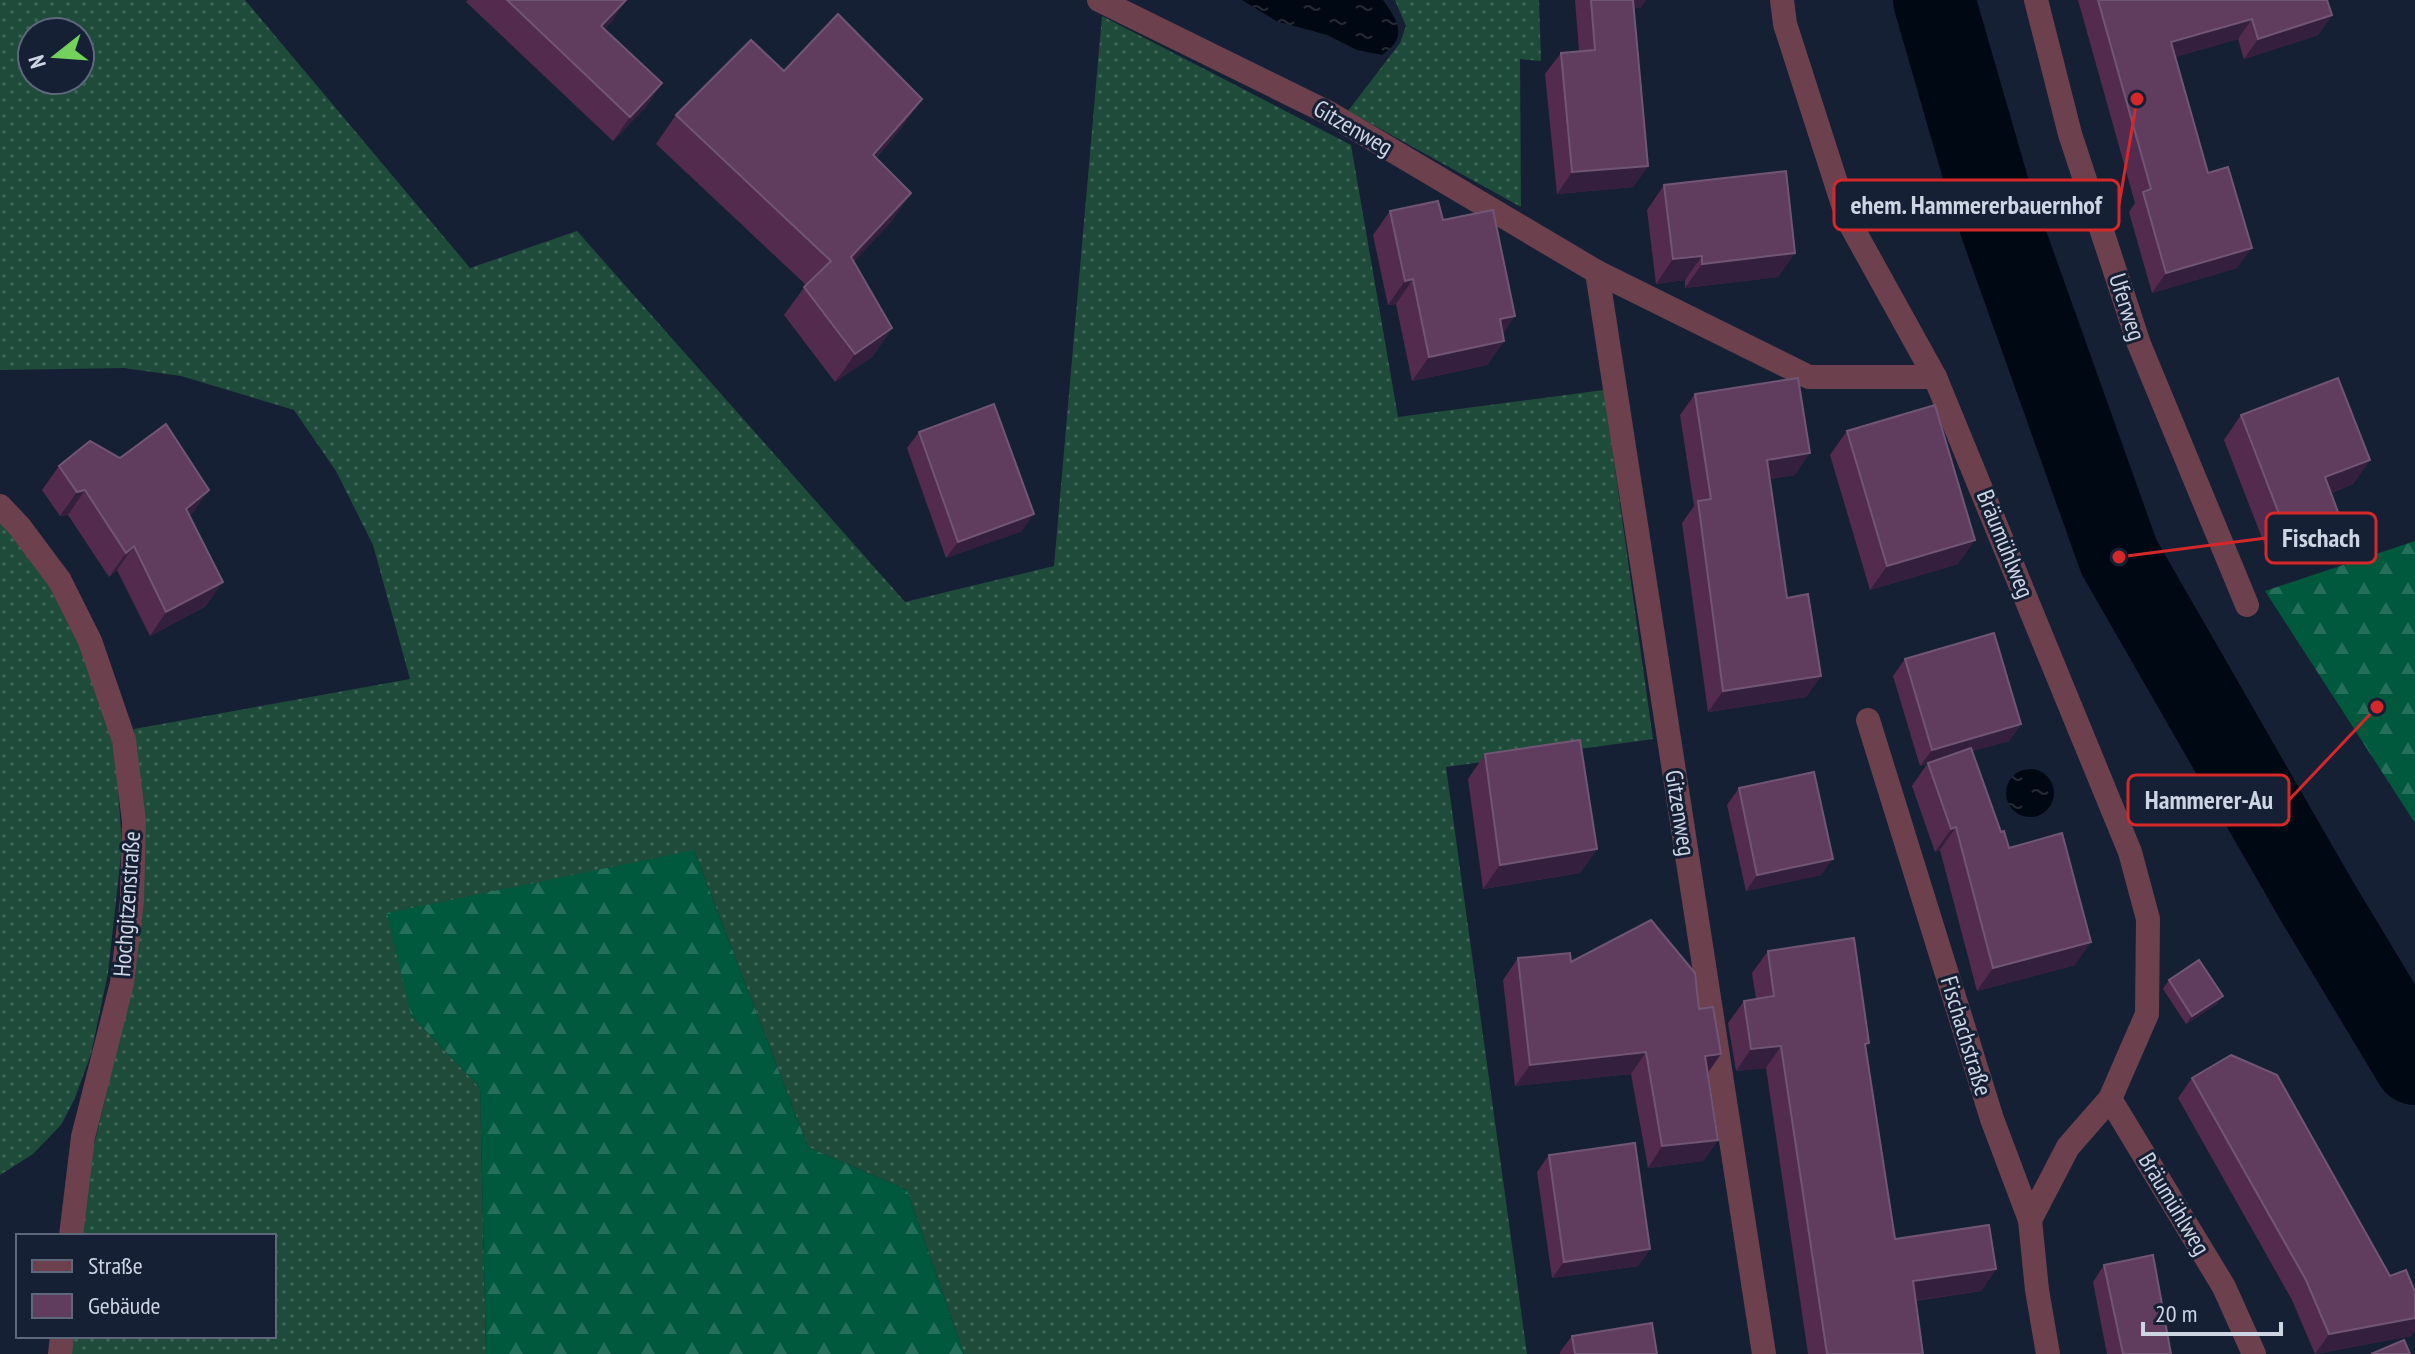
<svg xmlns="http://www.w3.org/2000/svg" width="2415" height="1354" font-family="'PT Sans Narrow',sans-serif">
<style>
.grass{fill:url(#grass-dots);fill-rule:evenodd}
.forest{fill:url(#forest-firs)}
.water{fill:url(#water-ripples)}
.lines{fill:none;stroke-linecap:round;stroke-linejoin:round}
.river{stroke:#000813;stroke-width:82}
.minor{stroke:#6d404e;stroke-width:24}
.wall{fill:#532b4f}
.shaded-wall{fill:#351f3e}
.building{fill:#603d5f;stroke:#715574;stroke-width:2}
.labels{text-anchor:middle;stroke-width:6;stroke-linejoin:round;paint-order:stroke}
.street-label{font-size:24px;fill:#cdd5e3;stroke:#162035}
.leader{fill:none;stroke:#d62828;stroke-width:3}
.callout-dot{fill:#d62828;stroke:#162035;stroke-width:3}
.callout{fill:#162035;stroke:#d62828;stroke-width:3}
.callout-label{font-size:26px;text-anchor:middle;font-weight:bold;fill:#cdd5e3}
</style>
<defs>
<pattern id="grass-dots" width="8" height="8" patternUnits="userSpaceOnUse" patternTransform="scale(2)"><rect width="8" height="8" fill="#1f4c3a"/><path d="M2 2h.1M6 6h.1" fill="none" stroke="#3e6556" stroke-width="1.8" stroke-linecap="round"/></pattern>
<pattern id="forest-firs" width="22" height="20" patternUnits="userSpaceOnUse" patternTransform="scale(2)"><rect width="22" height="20" fill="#00583d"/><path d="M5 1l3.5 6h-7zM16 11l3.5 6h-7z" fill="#246f59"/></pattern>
<pattern id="water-ripples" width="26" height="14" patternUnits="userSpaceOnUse" patternTransform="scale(2)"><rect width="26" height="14" fill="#000813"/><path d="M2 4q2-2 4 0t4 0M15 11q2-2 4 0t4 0" fill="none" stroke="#242b35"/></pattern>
</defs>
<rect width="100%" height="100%" fill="#162035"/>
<g class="grass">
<path d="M0,0H245L470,268L577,231L905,602L1054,566L1102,16L1351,145L1398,417L1604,390L1653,739L1446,767L1527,1354H964L907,1190L808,1147L694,850L411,1015L480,1088L486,1354H67L68,1336H274V1236H78L83,1191L109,1082L143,834L134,729L410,679L373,545L336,471L294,410L181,376L124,368L0,370ZM32,32H80V80H32Z"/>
<polygon points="1395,0 1539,0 1541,61 1520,59 1521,207 1348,111 1400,43 1406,26"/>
<polygon points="0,521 20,543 70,613 101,693 116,759 122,846 108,973 91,1054 75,1098 61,1125 33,1154 0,1175"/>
</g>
<g class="forest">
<polygon points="2415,541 2415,823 2265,591"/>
<polygon points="694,850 808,1147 907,1190 964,1354 486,1354 480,1088 411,1015 387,913"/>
</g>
<g class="water">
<path d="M1242,0H1383C1399,22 1408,37 1382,55L1357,50L1327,35L1276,21Z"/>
<circle cx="2030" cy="793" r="24"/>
</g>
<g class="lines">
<polyline class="river" points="1934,0 1993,204 2119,557 2318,903 2415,1064"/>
<g class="minor">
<polyline points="1099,0 1329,113 1597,272 1809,377 1935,377"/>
<polyline points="1782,0 1785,24 1848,220 1935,377 2130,852 2148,919 2147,1014 2110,1099 2068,1147 2030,1220"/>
<polyline points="2036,0 2070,134 2139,344 2247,605"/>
<polyline points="1597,272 1764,1354"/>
<polyline points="0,506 19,526 60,581 90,641 124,740 134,822 132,900 122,983 83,1137 71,1236"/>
<polyline points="1868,720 1992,1119 2030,1220 2037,1290 2048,1354"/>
<polyline points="2110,1099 2224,1287 2254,1354"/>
<polyline points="60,1354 62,1336"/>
</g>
</g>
<g class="wall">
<polygon points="468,0 626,0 611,22 604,29 662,83 645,108 613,141 466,2"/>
<polygon points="1575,0 1646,0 1640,8 1633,8 1648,166 1633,187 1557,194 1545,74 1561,53 1579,51"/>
<polygon points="2078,0 2327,0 2332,15 2318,35 2244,59 2238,39 2175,57 2208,173 2237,268 2152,293 2129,212 2135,203"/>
<polygon points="784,71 902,127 876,158 911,193 891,222 853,262 892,328 872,357 835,382 784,315 806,285 656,144 676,115"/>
<polygon points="1664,185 1795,253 1778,277 1685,288 1685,280 1656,284 1647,210"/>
<polygon points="1390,211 1502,334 1504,341 1487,365 1412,381 1396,304 1388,305 1373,235"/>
<polygon points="1695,394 1795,475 1769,479 1787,598 1821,676 1806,697 1708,712 1682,523 1694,506 1680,415"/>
<polygon points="2241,415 2370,460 2353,484 2331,493 2321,536 2269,556 2224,440"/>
<polygon points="1847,431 1958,564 1870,590 1830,455"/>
<polygon points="919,432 1022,531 946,558 907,448"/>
<polygon points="120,458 209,490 189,516 206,606 150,636 117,570 109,577 68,515 60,516 42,490 59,466"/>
<polygon points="1905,659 2021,724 2009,741 1972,751 2001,832 2075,965 1977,991 1940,850 1935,852 1912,786 1927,764 1920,766 1893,676"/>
<polygon points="1485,754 1597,849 1580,873 1483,889 1468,779"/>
<polygon points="1739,788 1821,875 1746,891 1727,805"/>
<polygon points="1768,951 1865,1048 1895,1239 1996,1269 1981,1291 1915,1301 1923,1354 1808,1354 1766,1068 1736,1071 1728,1023 1744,1001 1756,999 1752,973"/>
<polygon points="1518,958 1571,962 1699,1009 1721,1054 1708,1073 1718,1140 1703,1161 1648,1168 1631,1074 1515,1086 1503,980"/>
<polygon points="2169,980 2217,1004 2186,1024 2163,989"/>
<polygon points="2192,1078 2390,1276 2415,1292 2415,1330 2411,1336 2315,1354 2292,1300 2178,1098"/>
<polygon points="1549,1155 1650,1249 1638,1266 1552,1278 1537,1172"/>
<polygon points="2104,1265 2171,1354 2107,1354 2093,1282"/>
<polygon points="1572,1336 1657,1354 1560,1354 1560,1352"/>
</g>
<g class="shaded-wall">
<polygon points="626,0 611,22 584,50 601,26"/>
<polygon points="1623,0 1646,0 1640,8 1617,10"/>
<polygon points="2332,15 2318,35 2244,59 2258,39"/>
<polygon points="2252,19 2238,39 2157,62 2171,42"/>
<polygon points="662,83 645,108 613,141 630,117"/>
<polygon points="922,99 902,127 853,184 873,155"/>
<polygon points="1648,166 1633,187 1557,194 1572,172"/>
<polygon points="911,193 891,222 831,286 851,257"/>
<polygon points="2252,248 2237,268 2152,293 2166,273"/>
<polygon points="1795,253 1778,277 1685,288 1702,264"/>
<polygon points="1702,256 1685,280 1656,284 1673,259"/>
<polygon points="1413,279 1396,304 1388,305 1405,281"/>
<polygon points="1515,316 1498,341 1500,319"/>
<polygon points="892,328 872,357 835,382 855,354"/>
<polygon points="1504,341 1487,365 1412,381 1429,357"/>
<polygon points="1810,453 1795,475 1752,482 1767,460"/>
<polygon points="2370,460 2353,484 2308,501 2325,477"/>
<polygon points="85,490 68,515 60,516 77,492"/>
<polygon points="209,490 192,514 169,533 186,509"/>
<polygon points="2338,512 2321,536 2269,556 2286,532"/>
<polygon points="1034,514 1022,531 946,558 958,542"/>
<polygon points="1975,540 1958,564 1870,590 1887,566"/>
<polygon points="134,546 117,570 109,577 126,553"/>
<polygon points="223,582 206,606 150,636 166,612"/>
<polygon points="1821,676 1806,697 1708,712 1723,691"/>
<polygon points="2021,724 2009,741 1920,766 1932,750"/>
<polygon points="1956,827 1940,850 1935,852 1951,829"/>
<polygon points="1597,849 1580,873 1483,889 1500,865"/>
<polygon points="1833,859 1821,875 1746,891 1757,875"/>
<polygon points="2091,942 2075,965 1977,991 1993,968"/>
<polygon points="2223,996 2217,1004 2186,1024 2192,1016"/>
<polygon points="1781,1046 1766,1068 1736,1071 1751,1049"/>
<polygon points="1646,1052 1631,1074 1515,1086 1530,1065"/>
<polygon points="1721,1054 1706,1075 1705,1056"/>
<polygon points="1718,1140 1703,1161 1648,1168 1662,1146"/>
<polygon points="1650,1249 1638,1266 1552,1278 1564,1262"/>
<polygon points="1996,1269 1981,1291 1897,1303 1913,1281"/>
<polygon points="2415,1318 2415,1330 2411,1336 2315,1354 2329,1334"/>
</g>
<g class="building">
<polygon points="507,0 626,0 601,26 662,83 630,117"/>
<polygon points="1591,0 1633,0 1648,166 1572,172 1561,53 1595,50"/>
<polygon points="2098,0 2327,0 2332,15 2258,39 2252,19 2171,42 2208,173 2228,167 2252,248 2166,273 2143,192 2151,189"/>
<polygon points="838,14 922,99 873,155 911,193 851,257 892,328 855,354 804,287 831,261 676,115 751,40 784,71"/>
<polygon points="1786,171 1795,253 1702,264 1702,256 1673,259 1664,185"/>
<polygon points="1438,201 1443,220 1493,210 1515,316 1500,319 1504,341 1429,357 1413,279 1405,281 1390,211"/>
<polygon points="1798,378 1810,453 1767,460 1787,598 1808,594 1821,676 1723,691 1698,501 1711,499 1695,394"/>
<polygon points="2338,378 2370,460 2325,477 2338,512 2286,532 2241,415"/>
<polygon points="994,404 1034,514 958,542 919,432"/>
<polygon points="1935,405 1975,540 1887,566 1847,431"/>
<polygon points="166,424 209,490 186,509 223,582 166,612 134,546 126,553 85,490 77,492 59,466 90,441 120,458"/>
<polygon points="1994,633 2021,724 1932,750 1905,659"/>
<polygon points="1580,740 1597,849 1500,865 1485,754"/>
<polygon points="1971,748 2001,832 2004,831 2009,848 2062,833 2091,942 1993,968 1956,827 1951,829 1928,763"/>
<polygon points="1814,772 1833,859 1757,875 1739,788"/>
<polygon points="1651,920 1695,973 1699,1009 1713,1007 1721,1054 1705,1056 1718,1140 1662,1146 1646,1052 1530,1065 1518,958 1570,953 1571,962"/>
<polygon points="1854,938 1869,1043 1865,1044 1895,1239 1989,1225 1996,1269 1913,1281 1923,1354 1827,1354 1781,1046 1751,1049 1744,1001 1774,996 1768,951"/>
<polygon points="2199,960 2223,996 2192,1016 2169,980"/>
<polygon points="2231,1055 2277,1075 2390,1276 2406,1270 2415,1292 2415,1318 2329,1334 2306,1280 2192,1078"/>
<polygon points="1635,1143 1650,1249 1564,1262 1549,1155"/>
<polygon points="2153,1255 2171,1354 2123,1354 2104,1265"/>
<polygon points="1652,1323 1657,1354 1575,1354 1572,1336"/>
<polygon points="2404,1340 2410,1354 2371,1354"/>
</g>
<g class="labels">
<g class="street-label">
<text transform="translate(1353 128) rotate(30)" y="8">Gitzenweg</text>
<text transform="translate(2127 307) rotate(72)" y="8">Uferweg</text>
<text transform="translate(2005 544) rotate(68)" y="8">Bräumühlweg</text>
<text transform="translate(1680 813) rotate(81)" y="8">Gitzenweg</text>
<text transform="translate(127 904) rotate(-86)" y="8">Hochgitzenstraße</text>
<text transform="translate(1966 1036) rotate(73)" y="8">Fischachstraße</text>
<text transform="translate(2174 1204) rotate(59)" y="8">Bräumühlweg</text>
</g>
</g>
<path class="leader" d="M2137 99L2119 205M2119 557L2266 538M2377 707L2289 800"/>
<g class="callout-dot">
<circle cx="2137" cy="99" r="8"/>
<circle cx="2119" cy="557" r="8"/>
<circle cx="2377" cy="707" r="8"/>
</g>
<g class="callout">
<rect x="1834" y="180" width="285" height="50" rx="8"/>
<rect x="2266" y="513" width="110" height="50" rx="8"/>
<rect x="2128" y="775" width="161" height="50" rx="8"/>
</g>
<g class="callout-label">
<text x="1976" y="214">ehem. Hammererbauernhof</text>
<text x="2321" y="547">Fischach</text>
<text x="2209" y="809">Hammerer-Au</text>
</g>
<rect x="16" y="1234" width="260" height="104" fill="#162035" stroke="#5f687b" stroke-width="2"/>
<rect x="32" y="1260" width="40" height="12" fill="#6d404e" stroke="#5f687b" stroke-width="2"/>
<text x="88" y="1274" font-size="24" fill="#cdd5e3">Straße</text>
<rect x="32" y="1294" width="40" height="24" fill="#603d5f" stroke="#5f687b" stroke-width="2"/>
<text x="88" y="1314" font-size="24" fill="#cdd5e3">Gebäude</text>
<g transform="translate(56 56) rotate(253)"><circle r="38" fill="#162035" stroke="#5f687b" stroke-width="2"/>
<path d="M0-6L14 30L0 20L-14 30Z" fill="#73d25c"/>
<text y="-12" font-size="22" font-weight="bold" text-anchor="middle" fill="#cdd5e3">N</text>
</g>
<path d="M2143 1322v12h138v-12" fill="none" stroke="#cdd5e3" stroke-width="4"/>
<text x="2155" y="1322" font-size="24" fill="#cdd5e3" stroke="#162035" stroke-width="6" paint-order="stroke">20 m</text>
</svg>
